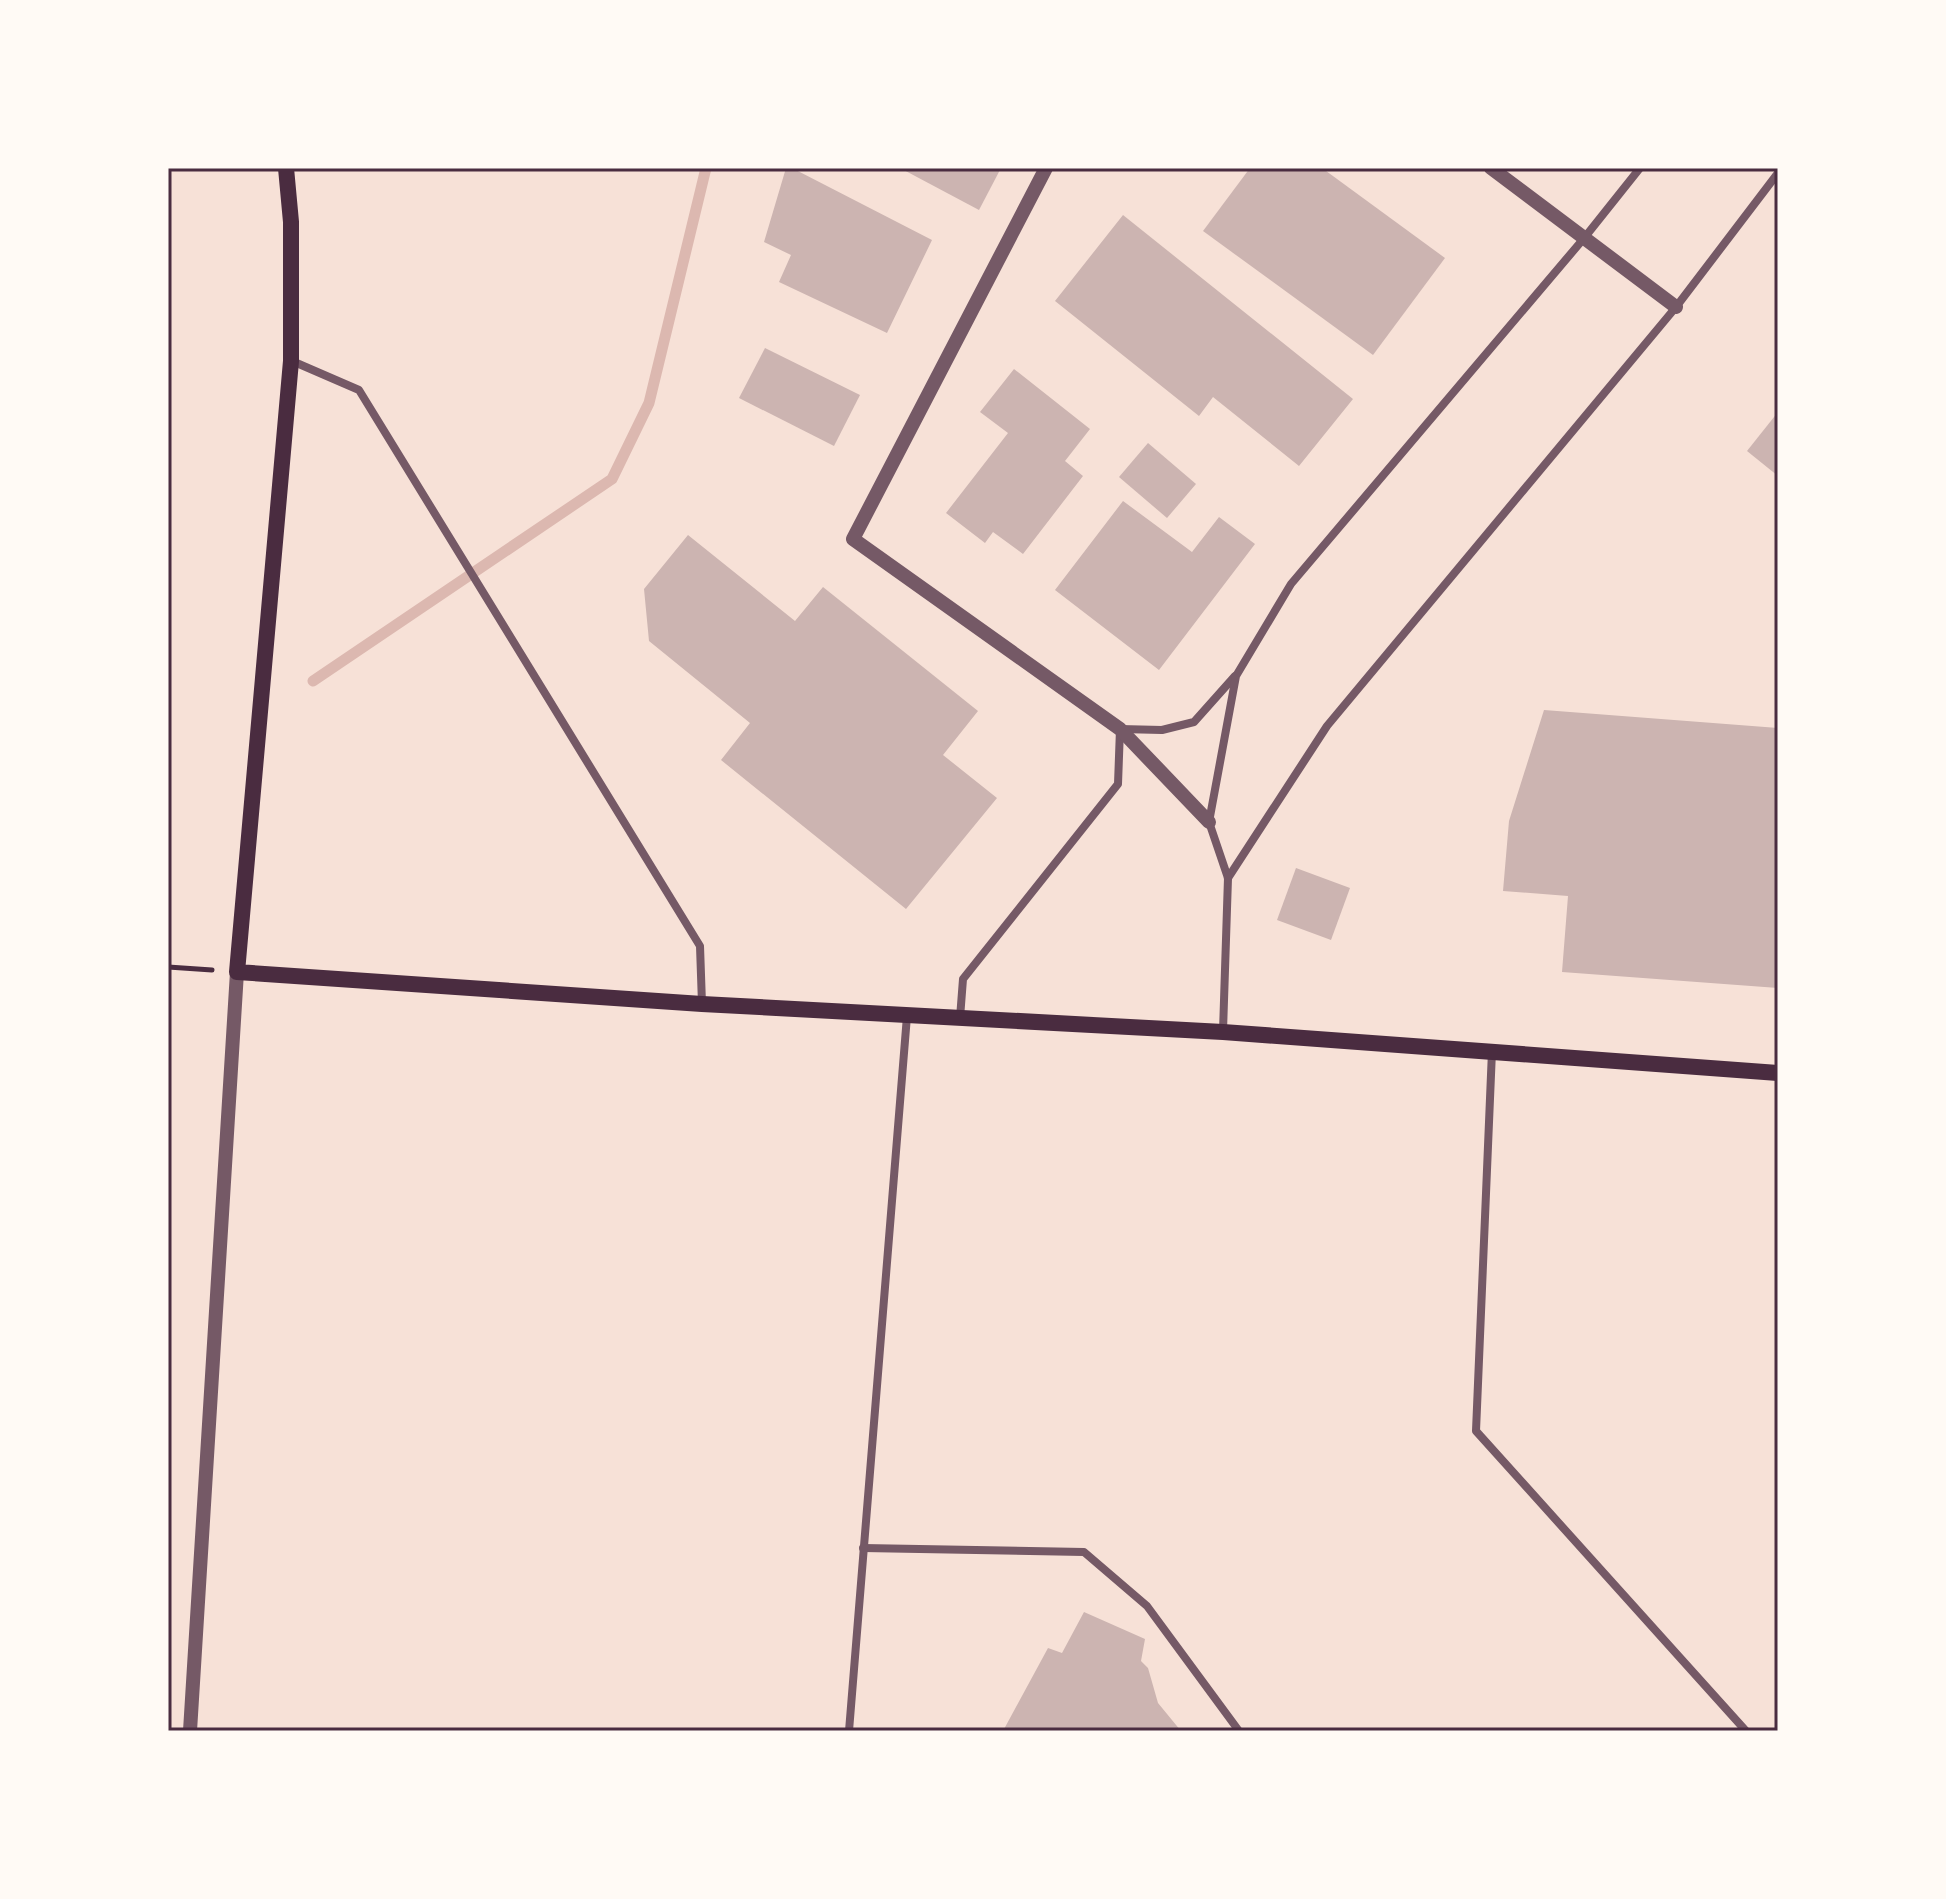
<svg xmlns="http://www.w3.org/2000/svg" width="1946" height="1899" font-family="Raleway,sans-serif">
<style>
.lines{fill:none;stroke-linecap:round;stroke-linejoin:round}
.stream{stroke:#dcb8b0;stroke-width:11}
.building{fill:#ccb4b1}
.path{stroke:#4a2c40;stroke-width:5}
.minor{stroke:#755966;stroke-width:8}
.tertiary{stroke:#755966;stroke-width:14}
.secondary{stroke:#4a2c40;stroke-width:16}
.neatline{fill:none;stroke:#4a2c40;stroke-width:3}
</style>
<rect width="100%" height="100%" fill="#f7e1d7"/>
<g class="lines">
<polyline class="stream" points="313,681 612,479 649,403 706,168"/>
</g>
<g class="building">
<polygon points="786,168 792,168 932,240 887,333 779,282 791,255 764,242"/>
<polygon points="900,168 1001,168 979,210"/>
<polygon points="1250,168 1322,168 1445,258 1373,355 1203,231"/>
<polygon points="1123,215 1353,399 1299,466 1213,397 1199,416 1055,301"/>
<polygon points="765,348 860,395 834,446 739,398"/>
<polygon points="1014,369 1090,429 1065,461 1083,476 1023,554 993,532 985,543 946,513 1008,433 980,412"/>
<polygon points="1778,412 1778,476 1747,451"/>
<polygon points="1148,443 1196,484 1167,518 1119,477"/>
<polygon points="1123,501 1192,552 1219,517 1255,544 1159,670 1055,590"/>
<polygon points="688,535 795,621 823,587 978,711 943,755 997,798 906,909 721,760 750,723 649,641 644,589"/>
<polygon points="1544,710 1778,728 1778,988 1562,972 1568,896 1503,891 1509,821"/>
<polygon points="1296,868 1350,888 1331,940 1277,920"/>
<polygon points="1084,1612 1145,1639 1141,1661 1148,1668 1158,1703 1181,1731 1003,1731 1048,1648 1062,1653"/>
</g>
<g class="lines">
<polyline class="path" points="168,967 212,970"/>
<g class="minor">
<polyline points="292,361 359,390 700,946 702,1004"/>
<polyline points="1228,878 1327,726 1676,307 1778,173"/>
<polyline points="960,1018 963,979 1118,784 1120,729 1162,730 1194,722 1235,676"/>
<polyline points="1223,1031 1228,878 1209,822 1236,676 1291,584 1585,237 1640,168"/>
<polyline points="1492,1051 1476,1431 1746,1731"/>
<polyline points="863,1548 1084,1552 1147,1606 1239,1731"/>
<polyline points="849,1731 907,1016"/>
</g>
<g class="tertiary">
<polyline points="1046,168 853,539 1120,729 1209,822"/>
<polyline points="1491,168 1676,307"/>
<polyline points="190,1731 237,972"/>
</g>
<polyline class="secondary" points="286,168 291,222 291,361 237,972 702,1004 1223,1032 1778,1073"/>
</g>
<rect width="1946" height="1899" fill="none" stroke="#fffaf5" stroke-width="340"/>
<rect x="170" y="170" width="1606" height="1559" class="neatline"/>
</svg>
